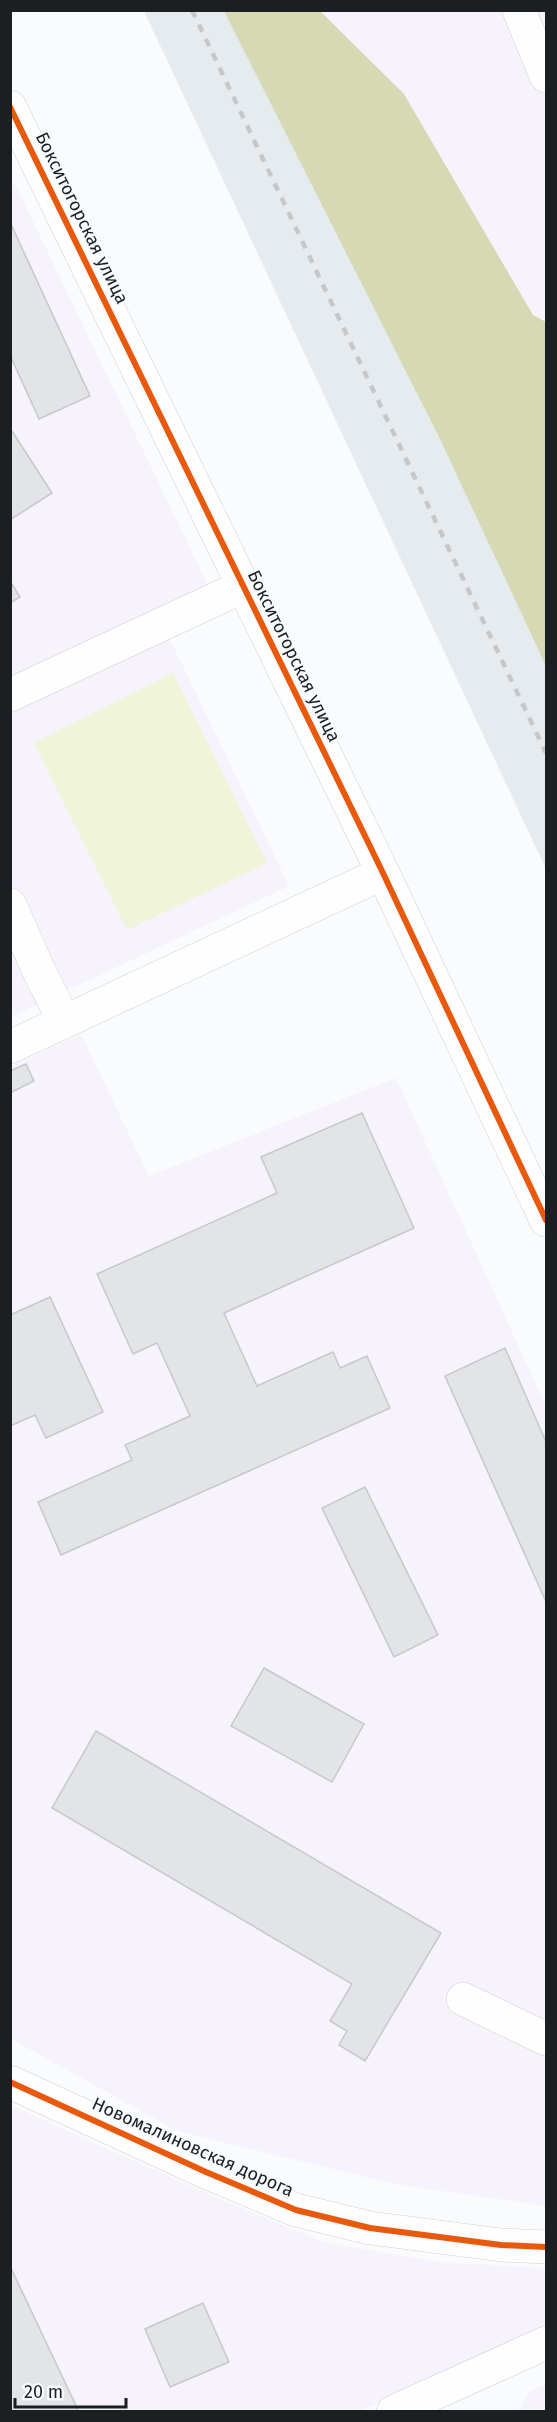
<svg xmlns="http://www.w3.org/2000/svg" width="557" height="2422" font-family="'Fira Sans',sans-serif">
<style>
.built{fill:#e6ebf0}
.industrial{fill:#f7f3fd}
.green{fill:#f0f4d8}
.forest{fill:#d6d9b3}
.building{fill:#e2e4e6;stroke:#c6c8cb;stroke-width:1.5}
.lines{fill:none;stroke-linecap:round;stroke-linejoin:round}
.minor-casing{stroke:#ced0d3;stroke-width:34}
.minor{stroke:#fefeff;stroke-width:33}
.rail{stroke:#c7c7c7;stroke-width:4.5;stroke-dasharray:8 8;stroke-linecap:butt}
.cycleway-casing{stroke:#f8fbfe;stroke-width:10}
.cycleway{stroke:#e8590c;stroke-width:6}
.labels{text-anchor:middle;stroke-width:4.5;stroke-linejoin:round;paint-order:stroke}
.street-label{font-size:18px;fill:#1c1f21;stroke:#f8fbfe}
</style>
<rect width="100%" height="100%" fill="#f9fbfd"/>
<polygon class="built" points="144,11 278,11 546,577 546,869"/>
<g class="industrial">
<polygon points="278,11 546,11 546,577"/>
<polygon points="10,178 17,188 218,606 166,631 289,886 11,1017"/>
<polygon points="81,1034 149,1176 396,1078 546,1406 546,2206 394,2184 177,2131 11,2039 10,1067"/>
<polygon points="10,2105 229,2203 324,2242 440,2262 546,2268 546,2328 360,2411 11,2411"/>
<polygon points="546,2384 546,2411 519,2411 528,2392"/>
</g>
<polygon class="green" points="173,673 267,863 127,930 34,743"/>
<polygon class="forest" points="224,11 320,11 404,94 533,315 546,322 546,666 439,437"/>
<g class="building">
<polygon points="10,222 90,396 39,419 10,355"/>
<polygon points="10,428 52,493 10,520"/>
<polygon points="10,581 20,597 10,603"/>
<polygon points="26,1064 34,1081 10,1093 10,1071"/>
<polygon points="362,1113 414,1228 224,1313 257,1386 333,1352 340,1368 367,1356 390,1408 61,1555 38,1502 132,1460 125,1445 190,1416 157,1343 133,1354 97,1274 277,1193 261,1157"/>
<polygon points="50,1297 103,1412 46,1438 35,1415 10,1426 10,1315"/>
<polygon points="505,1348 546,1442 546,1602 445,1376"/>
<polygon points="365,1487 438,1635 394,1657 322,1508"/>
<polygon points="264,1668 364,1724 332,1782 231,1726"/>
<polygon points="96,1731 441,1933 365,2061 339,2045 347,2031 330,2021 352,1984 52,1808"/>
<polygon points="10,2266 79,2412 10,2412"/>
<polygon points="203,2303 229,2362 170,2387 145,2329"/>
</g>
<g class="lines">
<g class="minor-casing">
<g id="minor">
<polyline points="519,10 546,76"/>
<polyline points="10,107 383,873 546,1220"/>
<polyline points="10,695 244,586"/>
<polyline points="10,905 39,971 64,1021"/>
<polyline points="10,1047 383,873"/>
<polyline points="463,1999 546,2039"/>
<polyline points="10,2082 206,2172 296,2210 370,2228 501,2245 546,2247"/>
<polyline points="393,2412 546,2343"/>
</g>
</g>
<use href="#minor" class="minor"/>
<polyline class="rail" points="192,10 546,753"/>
<g class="cycleway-casing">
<g id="cycleway">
<polyline points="10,107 383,873 546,1220"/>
<polyline points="10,2082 206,2172 296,2210 370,2228 501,2245 546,2247"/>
</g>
</g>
<use href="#cycleway" class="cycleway"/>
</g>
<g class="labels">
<g class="street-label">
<text transform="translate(82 218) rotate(64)" y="6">Бокситогорская улица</text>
<text transform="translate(294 656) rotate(64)" y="6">Бокситогорская улица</text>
<text transform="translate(193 2147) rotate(24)" y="6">Новомалиновская дорога</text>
</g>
</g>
<rect width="557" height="2422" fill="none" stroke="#1c1f21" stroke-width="24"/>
<path d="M15 2398v9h111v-9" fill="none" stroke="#1c1f21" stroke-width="3"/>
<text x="24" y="2398" font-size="18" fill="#1c1f21" stroke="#f8fbfe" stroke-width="4.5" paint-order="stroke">20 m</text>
</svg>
